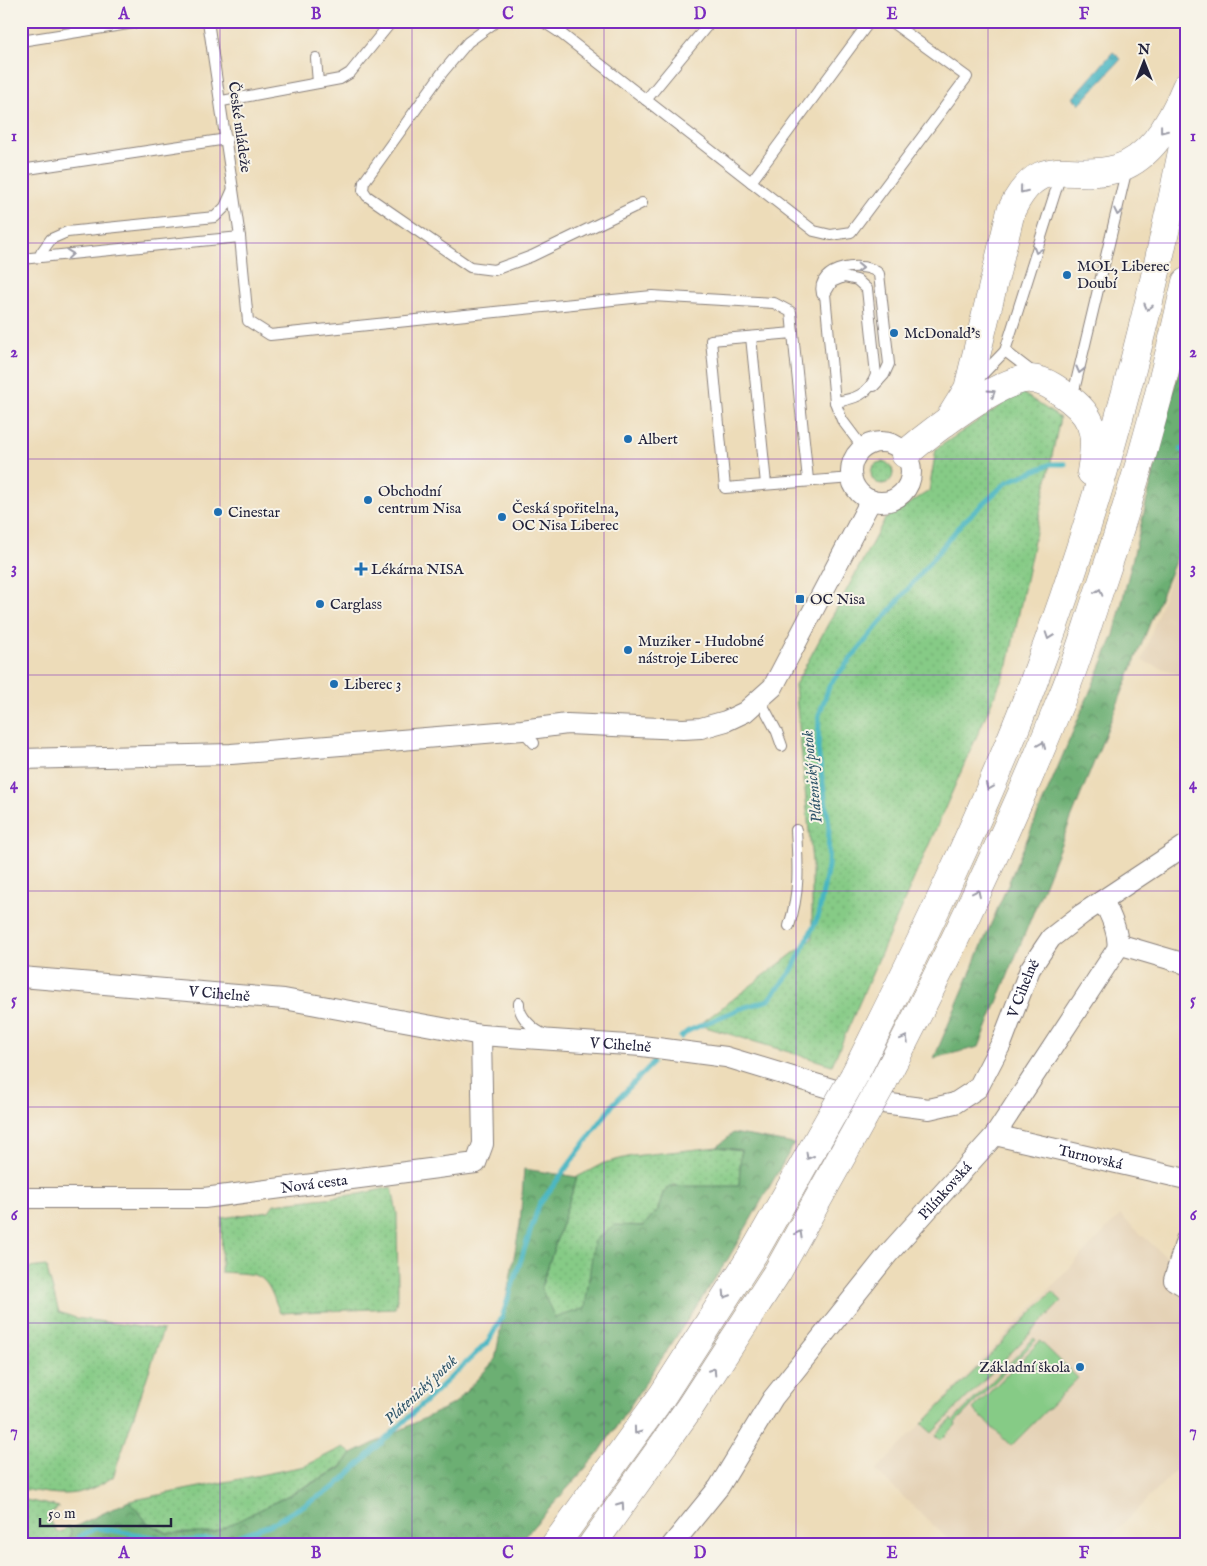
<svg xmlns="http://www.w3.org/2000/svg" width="1207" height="1566" font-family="'IM FELL English',serif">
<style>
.built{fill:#e4d1b5}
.grass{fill:url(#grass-dots);stroke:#547660}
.forest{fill:url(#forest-crowns);stroke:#476857}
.park{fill:#86cb86;stroke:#547660}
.water{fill:url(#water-ripples);stroke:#346c7e}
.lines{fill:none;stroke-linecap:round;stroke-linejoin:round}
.stream{stroke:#47b5c2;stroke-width:5}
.service-casing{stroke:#887f7a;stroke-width:12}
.minor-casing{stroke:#887f7a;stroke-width:22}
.trunk-casing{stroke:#887f7a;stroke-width:29}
.service{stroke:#fff;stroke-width:10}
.minor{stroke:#fff;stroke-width:20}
.trunk{stroke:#fff;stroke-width:28}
.trunk-bridge-casing{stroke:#887f7a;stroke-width:29;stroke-linecap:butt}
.trunk-bridge{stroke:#fff;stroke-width:28}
.oneway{stroke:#9c9ca7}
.grid{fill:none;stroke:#7b2cbf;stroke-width:1;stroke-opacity:0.55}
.poi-dot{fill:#1f6fb2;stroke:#f7f3e8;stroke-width:2}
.labels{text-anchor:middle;stroke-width:4;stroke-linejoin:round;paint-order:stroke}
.street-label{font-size:15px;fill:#22223b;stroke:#f7f3e8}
.poi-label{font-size:15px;fill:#22223b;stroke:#f7f3e8;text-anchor:start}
.water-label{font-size:16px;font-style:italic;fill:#2f556a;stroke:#f7f3e8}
.neatline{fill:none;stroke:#7b2cbf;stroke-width:2}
.grid-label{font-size:16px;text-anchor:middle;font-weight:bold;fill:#7b2cbf}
</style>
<defs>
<pattern id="grass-dots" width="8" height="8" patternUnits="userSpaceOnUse" patternTransform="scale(1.25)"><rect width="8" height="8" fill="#86cb86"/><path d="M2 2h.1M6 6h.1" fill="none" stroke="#73ae75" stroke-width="1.8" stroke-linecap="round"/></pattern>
<pattern id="forest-crowns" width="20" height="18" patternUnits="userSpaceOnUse" patternTransform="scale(1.25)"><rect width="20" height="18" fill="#6caf73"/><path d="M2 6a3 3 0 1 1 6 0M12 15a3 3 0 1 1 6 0" fill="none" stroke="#588e60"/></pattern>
<pattern id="water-ripples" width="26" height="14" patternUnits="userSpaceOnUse" patternTransform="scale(1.25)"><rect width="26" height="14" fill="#47b5c2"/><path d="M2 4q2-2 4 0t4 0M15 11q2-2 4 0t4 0" fill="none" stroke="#3b939f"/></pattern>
</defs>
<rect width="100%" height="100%" fill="#f7f3e8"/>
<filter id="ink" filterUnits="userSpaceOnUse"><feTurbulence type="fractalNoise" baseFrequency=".02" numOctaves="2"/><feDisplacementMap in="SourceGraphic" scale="10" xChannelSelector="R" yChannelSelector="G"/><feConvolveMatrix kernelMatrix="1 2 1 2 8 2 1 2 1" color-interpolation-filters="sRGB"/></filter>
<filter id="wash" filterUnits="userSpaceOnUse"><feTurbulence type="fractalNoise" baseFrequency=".0096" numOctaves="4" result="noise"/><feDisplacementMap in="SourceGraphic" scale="20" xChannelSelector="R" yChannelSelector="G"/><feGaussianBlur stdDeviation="1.12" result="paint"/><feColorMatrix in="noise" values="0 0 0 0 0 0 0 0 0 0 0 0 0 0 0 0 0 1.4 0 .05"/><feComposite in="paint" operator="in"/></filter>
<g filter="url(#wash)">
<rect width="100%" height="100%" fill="#eddcb9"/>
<g class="built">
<polygon points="1186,541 1186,677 1142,661 1180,549"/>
<polygon points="1120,1215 1186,1275 1186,1460 1102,1545 954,1545 876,1471"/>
</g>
<g class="grass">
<polygon points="1021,392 1060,418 1008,665 832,1065 699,1025 812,939 812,862 795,685 885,519 929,491 936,449"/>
<circle cx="882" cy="473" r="11"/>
<polygon points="717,1147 741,1150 739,1186 689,1188 674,1185 663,1193 658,1210 643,1226 629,1225 595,1241 585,1308 554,1319 541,1288 577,1177 604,1163 632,1156"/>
<path d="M392,1187L397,1214L398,1295L395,1308L280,1313C264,1271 264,1275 221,1272L222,1218L269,1211L274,1204L360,1194Z"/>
<path d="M46,1266L59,1312L76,1318L163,1330L113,1477C77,1500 61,1495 21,1489V1269Z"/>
<polygon points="343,1447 352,1454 340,1468 214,1534 168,1533 148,1523 129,1501 305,1466"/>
<polygon points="21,1499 59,1507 50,1514 49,1520 57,1533 63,1531 68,1526 71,1531 67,1545 21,1545"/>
</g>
<g class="forest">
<polygon points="1186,340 1186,541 1180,549 979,1047 934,1058 1114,635"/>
<polygon points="733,1133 794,1144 728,1259 598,1454 517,1545 67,1545 71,1532 70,1529 129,1501 148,1523 167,1533 214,1533 340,1469 352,1454 455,1403 495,1360 520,1224 524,1169 577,1177 541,1288 555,1318 585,1308 594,1241 614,1225 643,1226 658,1210 663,1193 669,1186 739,1186 741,1150 717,1147"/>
</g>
<g class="park">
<polygon points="1052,1292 1062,1301 932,1433 922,1424"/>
<polygon points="1034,1338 1036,1340 955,1423 956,1425 941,1440 936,1435 951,1419 953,1421"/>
<polygon points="1040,1341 1078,1378 1011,1446 973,1409"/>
</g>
<polygon class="water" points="1113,52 1121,59 1080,104 1073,98"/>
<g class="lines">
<g class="stream">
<polyline points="1181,450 1186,448"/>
<polyline points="681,1037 688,1031 739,1009 769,1000 792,970 818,917 828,866 829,825 818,750 819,715 830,684 962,523 1007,482 1051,464 1065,464"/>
<polyline points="73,1545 79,1537 96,1528 180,1541 231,1538 270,1525 335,1487 488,1342 502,1317 539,1205 615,1102 653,1063"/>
</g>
</g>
</g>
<g filter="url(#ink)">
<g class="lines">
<g class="service-casing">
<g id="service">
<polyline points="208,21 240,237 248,321 270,335 652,296 774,303 791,312 793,333"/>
<polyline points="497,21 468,42 442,73 364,182 363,190 367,196 470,267 494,270 532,256 642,203"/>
<polyline points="542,21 559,32 568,21"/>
<polyline points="559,32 814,231 831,235 851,232 967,77 890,21"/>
<polyline points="21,41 147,21"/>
<polyline points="316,58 318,83"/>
<polyline points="646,100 711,21"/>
<polyline points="222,101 340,79 350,73 392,21"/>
<polyline points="21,170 227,139"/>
<polyline points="751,182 870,21"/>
<polyline points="41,253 51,239 67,232 215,217 225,207 233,189"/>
<polyline points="21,259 240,237"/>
<path d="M844,277L857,280L867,289L876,375C869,395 854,399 835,402L825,294L832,282Z"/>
<path d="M822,294C815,266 866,260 879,274L889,364L884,375L874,386"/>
<polyline points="751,337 766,484"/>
<polyline points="1035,374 1005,351 1061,174"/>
<polyline points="978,379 1005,351"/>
<polyline points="1072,399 1127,168"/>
<polyline points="835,402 842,420 863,448"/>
<polyline points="808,480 793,333 711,340 725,488 852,478"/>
<polyline points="760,700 777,732 782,746"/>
<polyline points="522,730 534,743"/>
<path d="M789,926C800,892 798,865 796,830"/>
<path d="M519,1003C518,1016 534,1031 546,1035"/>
</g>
</g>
<g class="minor-casing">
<g id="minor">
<circle cx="881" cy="472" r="30"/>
<polyline points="21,759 231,754 522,730 567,724 683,729 701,728 726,721 745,712 773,687 871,500"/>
<polyline points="1118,944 1186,964"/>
<path id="s1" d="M21,977L284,999L481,1035L642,1046L726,1057L875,1102L929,1109L955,1103L978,1088L1002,1042L1030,969L1051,938L1082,914L1186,845"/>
<path id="s2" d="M995,1135L1186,1179"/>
<path id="s3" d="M21,1198H204L476,1163L483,1144L481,1035"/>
<polyline points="1186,1240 1174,1280 1186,1287"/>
<path id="s4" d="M672,1545L719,1487L773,1398L888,1254L995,1135L1117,949C1120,934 1110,915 1104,902"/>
</g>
</g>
<g class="trunk-casing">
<g id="trunk">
<path d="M950,418L968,389L1011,211C1040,150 1068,182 1116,169C1151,159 1173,119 1186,87"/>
<path d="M905,454C929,434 1002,376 1031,379C1046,380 1060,391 1071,400C1098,421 1096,441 1091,472"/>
<path d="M854,1076C918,949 981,819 1032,686C1100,506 1149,320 1186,132"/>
<path d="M883,1082C949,956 1010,828 1063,695C1075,666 1084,636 1094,606C1131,500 1162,392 1186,282"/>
<polyline points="555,1545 662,1396 753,1254 833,1113"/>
<polyline points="592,1545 690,1407 778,1271 862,1120"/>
</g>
</g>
<use href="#service" class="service"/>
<use href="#minor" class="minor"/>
<use href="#trunk" class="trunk"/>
<g class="trunk-bridge-casing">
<g id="trunk-bridge">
<polyline points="833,1113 854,1076"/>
<polyline points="862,1120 883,1082"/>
</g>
</g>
<use href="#trunk-bridge" class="trunk-bridge"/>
</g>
<defs><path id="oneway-chevron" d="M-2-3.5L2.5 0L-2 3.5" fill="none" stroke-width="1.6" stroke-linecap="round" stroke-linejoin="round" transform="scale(1.25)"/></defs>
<g class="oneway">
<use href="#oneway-chevron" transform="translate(1163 130) rotate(128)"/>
<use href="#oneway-chevron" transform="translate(1023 190) rotate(129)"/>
<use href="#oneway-chevron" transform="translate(1118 212) rotate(102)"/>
<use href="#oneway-chevron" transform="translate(1037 250) rotate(108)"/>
<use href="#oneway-chevron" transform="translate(70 254) rotate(-6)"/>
<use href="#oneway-chevron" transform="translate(860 268) rotate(2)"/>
<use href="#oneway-chevron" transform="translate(1148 307) rotate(104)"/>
<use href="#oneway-chevron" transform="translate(1080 370) rotate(104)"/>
<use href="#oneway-chevron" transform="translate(992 393) rotate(-32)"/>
<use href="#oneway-chevron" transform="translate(1099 592) rotate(-71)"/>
<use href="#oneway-chevron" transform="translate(1049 636) rotate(109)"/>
<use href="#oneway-chevron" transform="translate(1042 745) rotate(-67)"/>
<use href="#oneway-chevron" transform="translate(989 787) rotate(113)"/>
<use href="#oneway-chevron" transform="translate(977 893) rotate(-65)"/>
<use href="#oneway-chevron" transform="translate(905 1039) rotate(-62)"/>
<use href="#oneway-chevron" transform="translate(809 1156) rotate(120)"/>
<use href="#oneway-chevron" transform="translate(799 1234) rotate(-61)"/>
<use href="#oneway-chevron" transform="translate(726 1295) rotate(123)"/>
<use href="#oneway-chevron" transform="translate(713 1371) rotate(-57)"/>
<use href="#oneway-chevron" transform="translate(637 1431) rotate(126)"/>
<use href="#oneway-chevron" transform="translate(621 1505) rotate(-55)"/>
</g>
</g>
<path class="grid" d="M220,21V1545M412,21V1545M604,21V1545M796,21V1545M988,21V1545M21,243H1186M21,459H1186M21,675H1186M21,891H1186M21,1107H1186M21,1323H1186"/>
<g class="poi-dot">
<circle cx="1067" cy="275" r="5"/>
<circle cx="894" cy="333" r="5"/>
<circle cx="628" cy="439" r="5"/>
<circle cx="368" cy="500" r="5"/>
<circle cx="218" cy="512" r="5"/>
<circle cx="502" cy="517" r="5"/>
<path d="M358.5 561.5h5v5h5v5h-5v5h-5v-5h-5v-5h5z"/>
<rect x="795" y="594" width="10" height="10" rx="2.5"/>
<circle cx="320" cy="604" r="5"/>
<circle cx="628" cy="650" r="5"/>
<circle cx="334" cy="684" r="5"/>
<circle cx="1080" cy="1367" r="5"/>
</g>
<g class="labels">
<g class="street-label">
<text transform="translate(240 127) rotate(82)" y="5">České mládeže</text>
<text dy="5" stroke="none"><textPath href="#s1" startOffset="1084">V Cihelně</textPath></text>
<text dy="5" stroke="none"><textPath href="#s1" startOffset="199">V Cihelně</textPath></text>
<text dy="5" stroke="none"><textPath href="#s1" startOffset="604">V Cihelně</textPath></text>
<text dy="5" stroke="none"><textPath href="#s2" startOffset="98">Turnovská</textPath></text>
<text dy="5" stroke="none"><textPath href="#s3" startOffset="294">Nová cesta</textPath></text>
<text dy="5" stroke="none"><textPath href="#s4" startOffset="448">Pilínkovská</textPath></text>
</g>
<g class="poi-label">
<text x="1077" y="271">MOL, Liberec<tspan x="1077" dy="17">Doubí</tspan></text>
<text x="904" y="338">McDonald's</text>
<text x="638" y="444">Albert</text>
<text x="378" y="496">Obchodní<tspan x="378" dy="17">centrum Nisa</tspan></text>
<text x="512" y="513">Česká spořitelna,<tspan x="512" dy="17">OC Nisa Liberec</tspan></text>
<text x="228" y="517">Cinestar</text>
<text x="371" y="574">Lékárna NISA</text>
<text x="810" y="604">OC Nisa</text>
<text x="330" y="609">Carglass</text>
<text x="638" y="646">Muziker - Hudobné<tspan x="638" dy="17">nástroje Liberec</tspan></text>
<text x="344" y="689">Liberec 3</text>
<text x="1070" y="1372" text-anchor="end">Základní škola</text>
</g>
<g class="water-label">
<text transform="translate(811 777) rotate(-96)" y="6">Plátenický potok</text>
<text transform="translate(420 1389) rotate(-43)" y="6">Plátenický potok</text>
</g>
</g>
<rect width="1207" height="1566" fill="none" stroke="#f7f3e8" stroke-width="55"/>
<g transform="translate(1144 62)" stroke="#f7f3e8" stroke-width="4" paint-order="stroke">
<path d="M0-4L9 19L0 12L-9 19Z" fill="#22223b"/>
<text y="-8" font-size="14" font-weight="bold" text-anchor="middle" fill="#22223b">N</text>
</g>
<path d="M40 1518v8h131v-8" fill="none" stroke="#22223b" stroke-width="2.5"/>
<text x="48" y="1518" font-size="15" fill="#22223b" stroke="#f7f3e8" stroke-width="4" paint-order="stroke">50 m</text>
<rect x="28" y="28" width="1152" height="1510" class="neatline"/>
<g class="grid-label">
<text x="124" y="19">A</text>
<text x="316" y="19">B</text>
<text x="508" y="19">C</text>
<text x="700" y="19">D</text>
<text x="892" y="19">E</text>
<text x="1084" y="19">F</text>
<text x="14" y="141">1</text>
<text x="1193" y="141">1</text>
<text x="14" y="357">2</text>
<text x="1193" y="357">2</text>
<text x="14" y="573">3</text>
<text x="1193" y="573">3</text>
<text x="14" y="789">4</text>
<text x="1193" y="789">4</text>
<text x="14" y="1005">5</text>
<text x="1193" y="1005">5</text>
<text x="14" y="1220">6</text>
<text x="1193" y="1220">6</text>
<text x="14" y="1436">7</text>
<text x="1193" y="1436">7</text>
<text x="124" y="1558">A</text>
<text x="316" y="1558">B</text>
<text x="508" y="1558">C</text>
<text x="700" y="1558">D</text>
<text x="892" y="1558">E</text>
<text x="1084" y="1558">F</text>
</g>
</svg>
